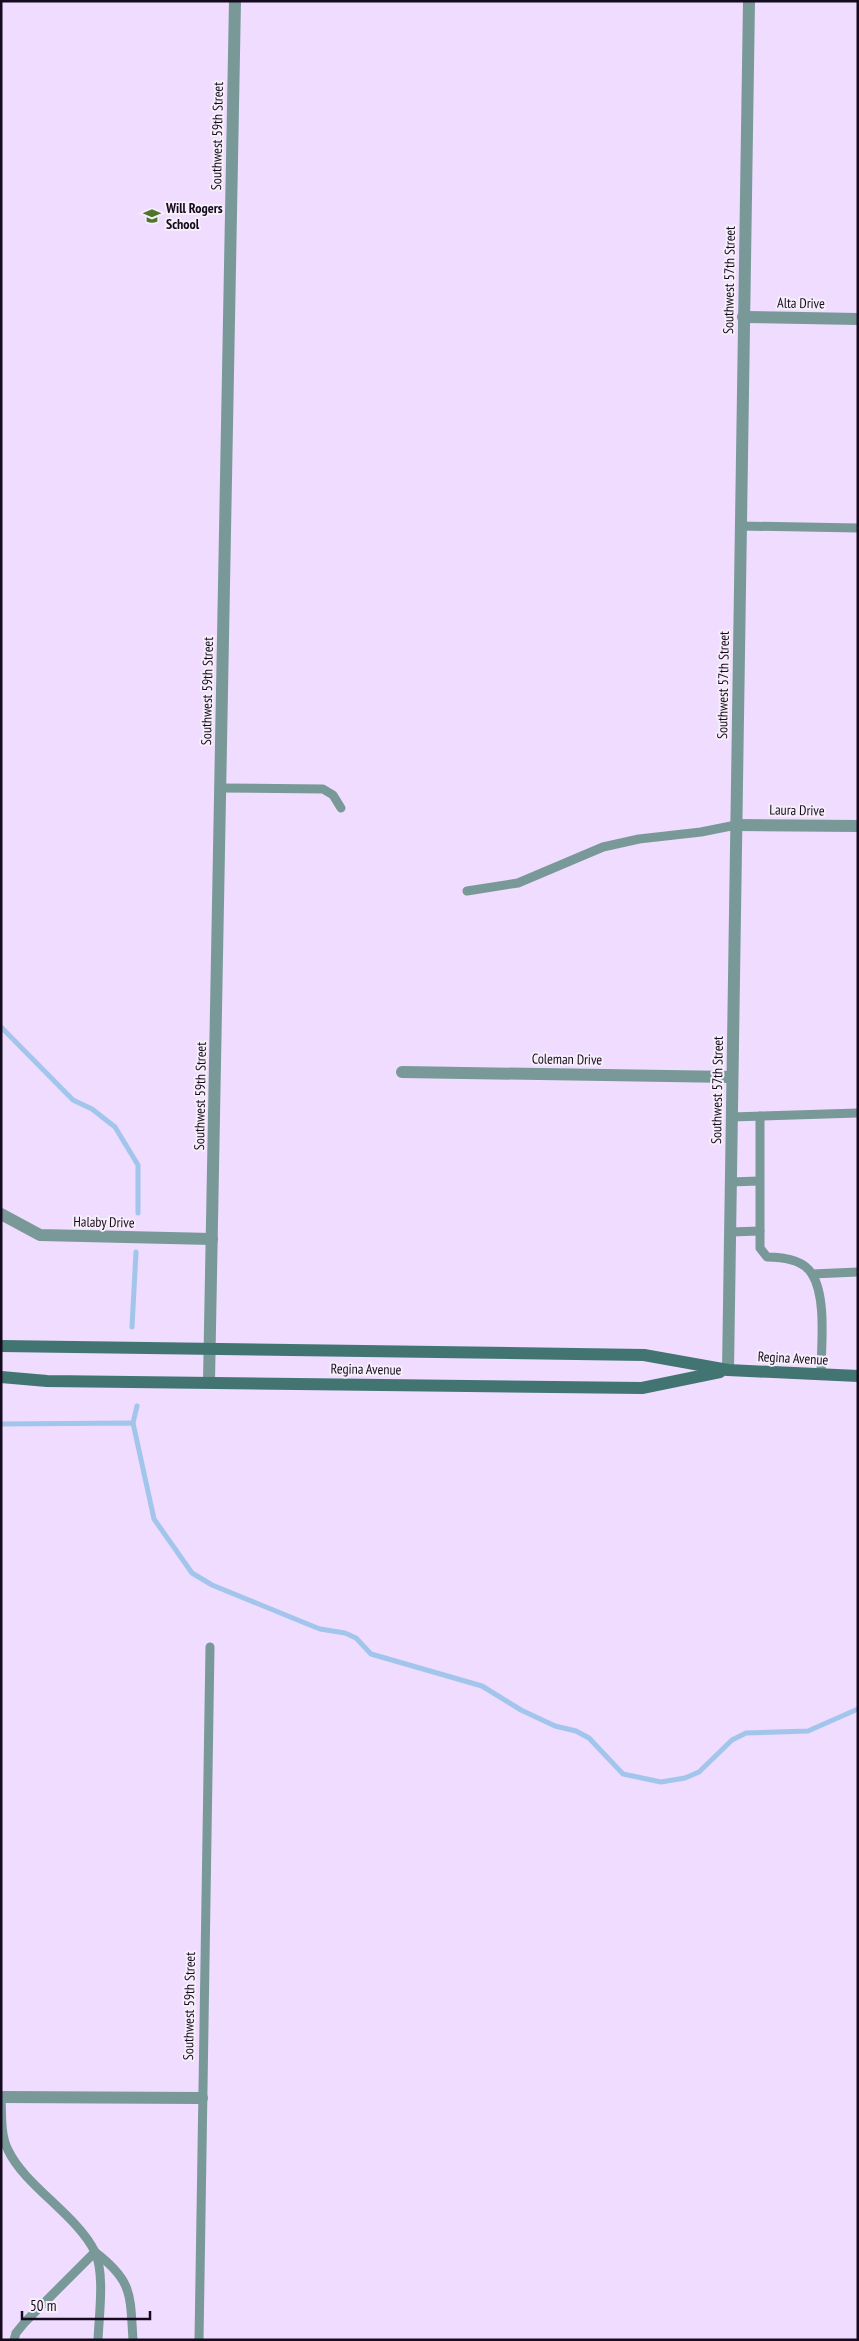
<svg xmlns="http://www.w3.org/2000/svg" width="859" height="2341" font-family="'PT Sans Narrow',sans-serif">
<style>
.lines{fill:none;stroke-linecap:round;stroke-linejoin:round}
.stream{stroke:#a2c5ec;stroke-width:5}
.service{stroke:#789997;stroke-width:9}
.minor{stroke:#789997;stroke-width:12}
.tertiary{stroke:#789997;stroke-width:12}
.secondary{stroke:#427572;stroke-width:12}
.labels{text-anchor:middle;stroke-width:4;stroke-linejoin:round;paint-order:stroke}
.street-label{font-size:14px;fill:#160b1e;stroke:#f6effa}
.poi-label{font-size:14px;font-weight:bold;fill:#160b1e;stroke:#f6effa;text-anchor:start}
</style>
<rect width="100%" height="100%" fill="#efdcfe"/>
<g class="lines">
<g class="stream">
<polyline points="1,1027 73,1100 92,1109 115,1127 138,1165 138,1213"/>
<polyline points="132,1327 136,1252"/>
<polyline points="133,1423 137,1406"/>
<polyline points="1,1424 133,1423 154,1519 192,1573 212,1585 305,1623 320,1629 345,1633 356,1638 371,1654 482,1686 521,1710 555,1726 576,1731 589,1738 623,1774 661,1782 685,1778 699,1772 732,1740 746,1733 808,1731 858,1709"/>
</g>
<g class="service">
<polyline points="740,526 858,528"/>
<polyline points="220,788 323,789 333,795 341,808"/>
<polyline points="467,891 518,883 603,847 639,839 701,832 736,825"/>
<path d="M760,1116V1248L767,1257C782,1257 803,1259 812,1274C827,1298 821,1347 821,1374"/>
<polyline points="731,1117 858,1113"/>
<polyline points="730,1182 759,1181"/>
<polyline points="730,1232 760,1231"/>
<polyline points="812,1274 858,1272"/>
<path d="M1,2097C2,2114 0,2134 8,2150C25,2186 77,2215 95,2252C105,2274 99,2315 98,2340"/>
<path d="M95,2252C133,2281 130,2294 133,2340"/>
<polyline points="14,2340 16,2333 25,2322 95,2252"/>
<polyline points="199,2340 210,1647"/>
</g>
<g class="minor">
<polyline points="743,317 858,319"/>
<polyline points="736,825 858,826"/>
<polyline points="402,1072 732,1077"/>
<polyline points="1,1214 40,1235 212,1239"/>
<polyline points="728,1370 749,1"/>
<polyline points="1,2097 202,2098"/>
</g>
<polyline class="tertiary" points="209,1381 235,1"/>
<g class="secondary">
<polyline points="1,1346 644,1355 728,1370 858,1376"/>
<polyline points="1,1377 47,1381 642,1388 720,1372"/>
</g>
</g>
<defs>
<g id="school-bare" transform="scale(1.35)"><path d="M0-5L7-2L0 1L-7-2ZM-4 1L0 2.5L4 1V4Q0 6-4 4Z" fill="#51742c" stroke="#f6effa" stroke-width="2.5" paint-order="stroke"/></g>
</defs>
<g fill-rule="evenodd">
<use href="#school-bare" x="152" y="216"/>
</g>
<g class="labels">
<g class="street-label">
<text transform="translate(217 136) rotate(-89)" y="5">Southwest 59th Street</text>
<text transform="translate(729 280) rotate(-89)" y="5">Southwest 57th Street</text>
<text transform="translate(801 303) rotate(1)" y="5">Alta Drive</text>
<text transform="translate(723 685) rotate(-89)" y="5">Southwest 57th Street</text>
<text transform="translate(207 691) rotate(-89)" y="5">Southwest 59th Street</text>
<text transform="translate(797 810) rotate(1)" y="5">Laura Drive</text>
<text transform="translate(567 1059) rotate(1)" y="5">Coleman Drive</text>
<text transform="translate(717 1090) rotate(-89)" y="5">Southwest 57th Street</text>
<text transform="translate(200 1096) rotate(-89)" y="5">Southwest 59th Street</text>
<text transform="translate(104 1222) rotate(1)" y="5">Halaby Drive</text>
<text transform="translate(793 1358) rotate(3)" y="5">Regina Avenue</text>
<text transform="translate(366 1369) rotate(1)" y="5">Regina Avenue</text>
<text transform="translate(189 2006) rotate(-89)" y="5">Southwest 59th Street</text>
</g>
<g class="poi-label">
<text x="166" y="213">Will Rogers<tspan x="166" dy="16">School</tspan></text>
</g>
</g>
<rect width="859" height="2341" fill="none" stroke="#160b1e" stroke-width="5"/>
<path d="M22 2311v8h128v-8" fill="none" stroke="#160b1e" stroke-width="2.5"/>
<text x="30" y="2311" font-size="15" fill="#160b1e" stroke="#f6effa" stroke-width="4" paint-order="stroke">50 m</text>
</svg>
